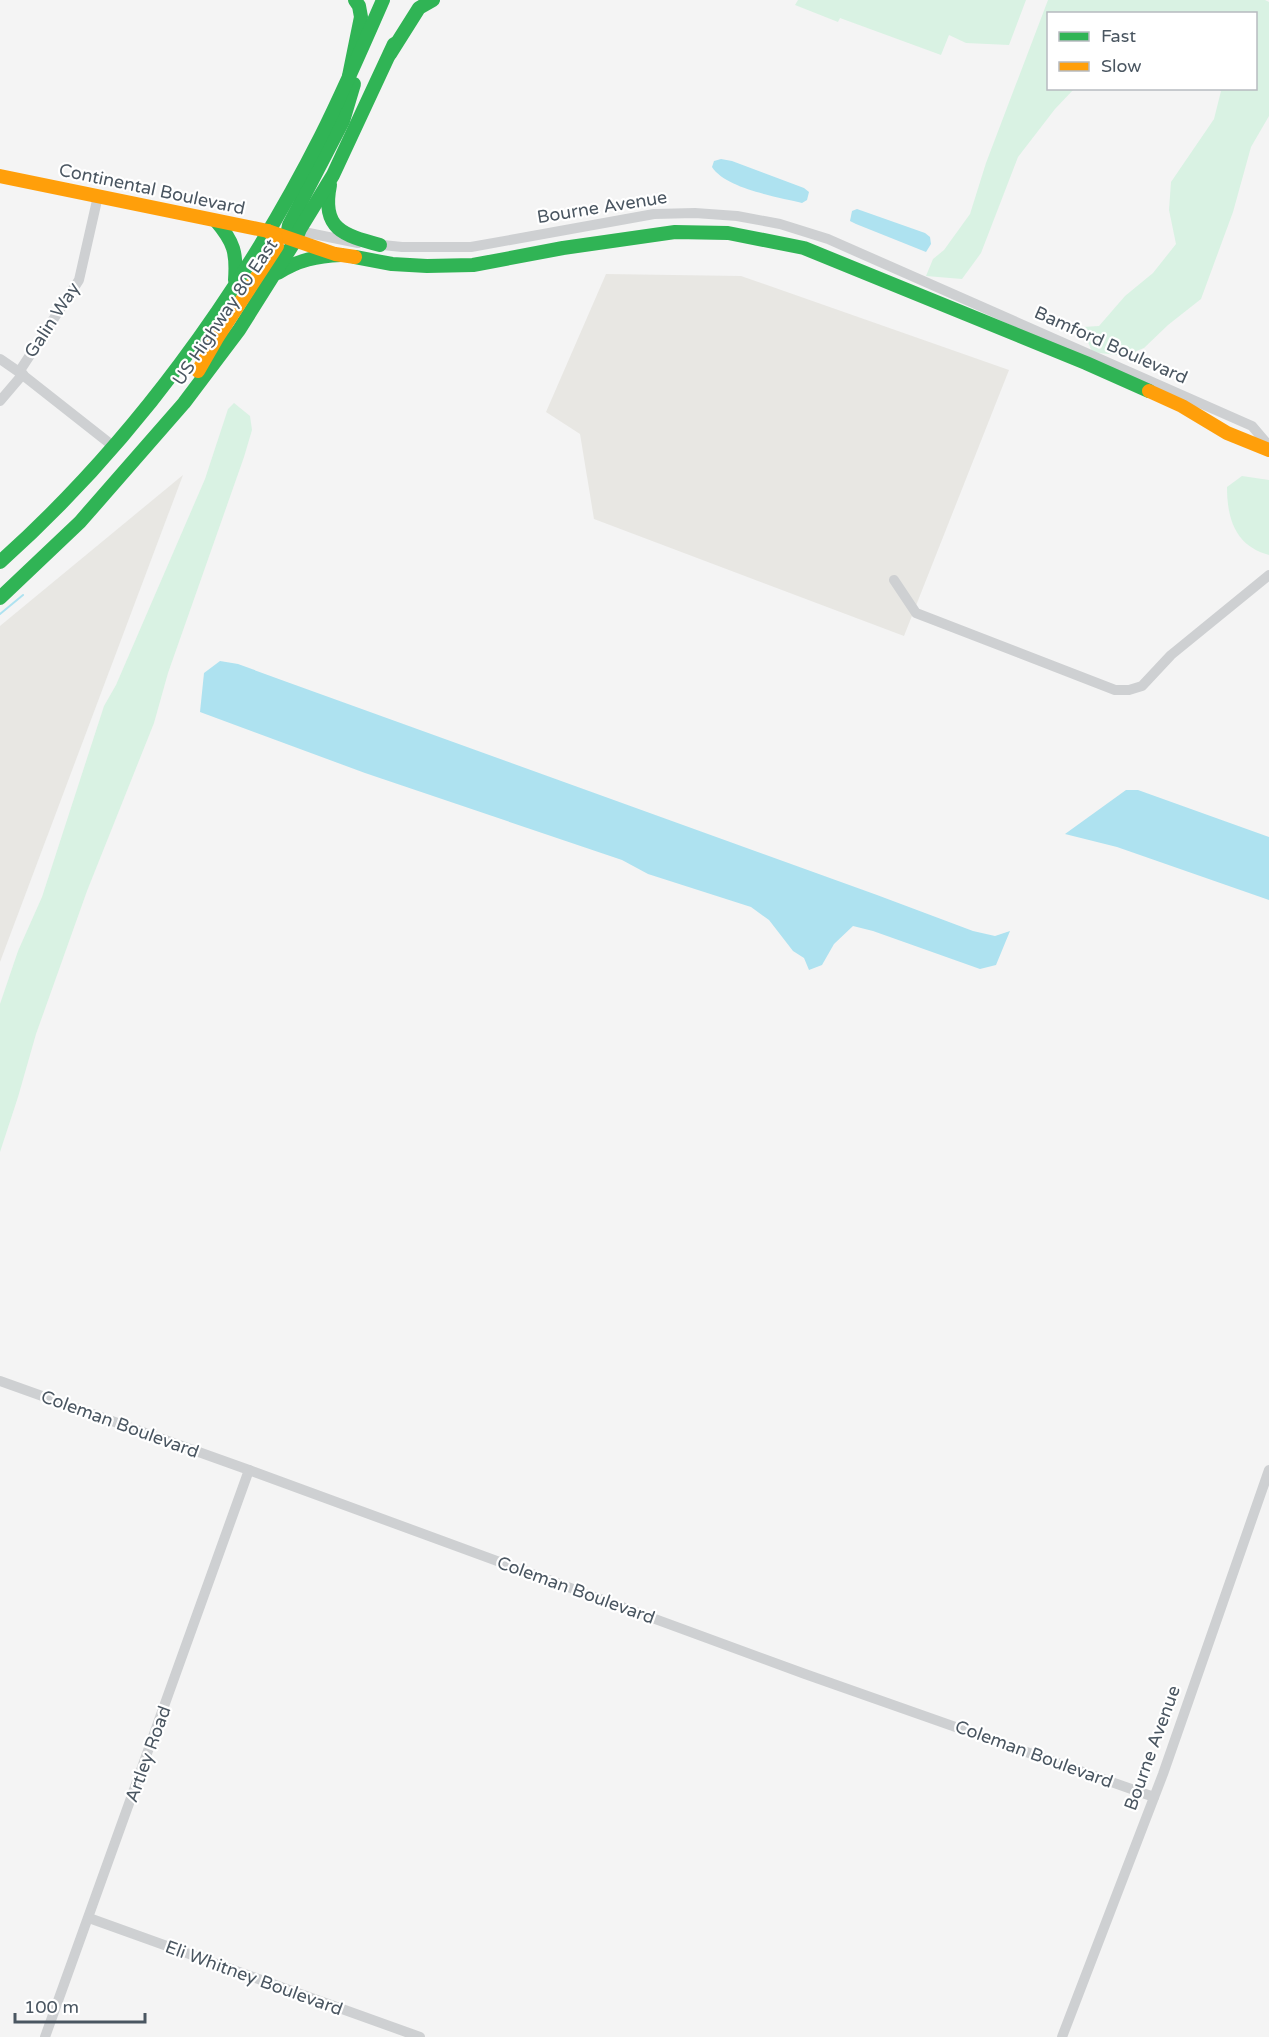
<svg xmlns="http://www.w3.org/2000/svg" width="1269" height="2037" font-family="'Varela Round',sans-serif">
<style>
.commercial{fill:#e8e7e3}
.green{fill:#d9f2e3}
.water{fill:#aee2f0}
.lines{fill:none;stroke-linecap:round;stroke-linejoin:round}
.stream{stroke:#aee2f0;stroke-width:2}
.street{stroke:#ced0d2;stroke-width:10}
.fast{stroke:#30b455;stroke-width:14}
.slow{stroke:#ff9f0a;stroke-width:14}
.labels{text-anchor:middle;stroke-width:4.5;stroke-linejoin:round;paint-order:stroke}
.street-label{font-size:18px;fill:#4a5661;stroke:#fff}
</style>
<rect width="100%" height="100%" fill="#f4f4f4"/>
<g class="commercial">
<polygon points="606,274 741,276 1009,370 904,636 594,519 580,434 546,412"/>
<polygon points="183,475 0,962 0,626"/>
</g>
<g class="green">
<polygon points="798,0 1026,0 1009,45 966,43 949,35 941,55 840,18 838,22 795,5"/>
<polygon points="1048,0 1265,0 1269,2 1269,116 1251,147 1233,212 1201,299 1168,325 1144,348 1124,356 1092,352 1082,327 1099,326 1125,296 1153,273 1176,244 1169,210 1171,182 1214,119 1221,91 1217,89 1256,88 1256,14 1048,14 1048,88 1074,89 1055,109 1018,157 981,253 962,279 926,276 933,259 944,250 970,214 986,163"/>
<polygon points="234,403 250,416 252,430 244,457 168,673 154,723 87,891 36,1034 18,1097 0,1152 0,1004 18,951 42,897 104,706 116,685 205,479 228,409"/>
<path d="M1242,476L1269,480V555C1235,546 1227,518 1227,487Z"/>
</g>
<g class="water">
<path d="M721,159L732,161L804,188L809,192L807,200L802,203C779,197 726,189 712,167L714,161Z"/>
<polygon points="857,209 925,233 930,237 931,244 926,252 856,224 850,221 852,211"/>
<polygon points="220,661 238,664 287,682 877,895 973,931 995,936 1010,931 996,965 980,969 873,931 853,926 834,944 822,965 809,970 804,958 793,951 769,920 751,907 648,874 622,860 365,773 200,712 204,673"/>
<polygon points="1126,790 1138,790 1269,837 1269,900 1117,847 1065,834"/>
</g>
<g class="lines">
<polyline class="stream" points="0,614 23,595"/>
<g class="street">
<polyline points="294,230 358,243"/>
<polyline points="373,244 402,247 471,247 654,214 695,213 737,216 780,224 828,239 1252,426 1269,446"/>
<polyline points="0,359 19,372 113,446"/>
<polyline points="19,372 79,280 98,196"/>
<polyline points="0,401 23,374"/>
<polyline points="894,580 916,613 1115,690 1129,690 1142,686 1171,655 1269,575"/>
<polyline points="0,1381 249,1470 805,1674 1154,1797"/>
<polyline points="89,1918 420,2037"/>
<polyline points="45,2037 249,1470"/>
<polyline points="1062,2037 1163,1774 1269,1470"/>
</g>
<g class="fast">
<polyline points="390,54 419,8 433,0"/>
<polyline points="349,76 361,17 359,6 355,0"/>
<path d="M330,185C321,229 343,235 380,245"/>
<path d="M216,221C234,242 237,253 235,280"/>
<polyline points="295,241 288,230 289,225 343,121 354,84"/>
<polyline points="355,257 392,264 427,266 473,265 563,248 675,232 728,233 804,248 1086,363 1149,391"/>
<path d="M278,273C298,260 317,256 341,255"/>
<path d="M0,562C132,444 241,294 321,136C343,92 363,46 383,0"/>
<polyline points="0,598 80,522 184,403 239,330 295,241 300,229 333,175 394,44"/>
</g>
<g class="slow">
<polyline points="0,176 268,231 335,254 355,257"/>
<polyline points="198,371 217,338 277,246 275,237 268,231"/>
<polyline points="1149,391 1182,406 1227,433 1269,450"/>
</g>
</g>
<g class="labels">
<g class="street-label">
<text transform="translate(152 189) rotate(12)" y="6">Continental Boulevard</text>
<text transform="translate(602 207) rotate(-9)" y="6">Bourne Avenue</text>
<text transform="translate(225 312) rotate(-56)" y="6">US Highway 80 East</text>
<text transform="translate(52 320) rotate(-57)" y="6">Galin Way</text>
<text transform="translate(1111 345) rotate(24)" y="6">Bamford Boulevard</text>
<text transform="translate(120 1424) rotate(20)" y="6">Coleman Boulevard</text>
<text transform="translate(576 1590) rotate(20)" y="6">Coleman Boulevard</text>
<text transform="translate(1152 1748) rotate(-70)" y="6">Bourne Avenue</text>
<text transform="translate(148 1754) rotate(-70)" y="6">Artley Road</text>
<text transform="translate(1034 1754) rotate(20)" y="6">Coleman Boulevard</text>
<text transform="translate(254 1978) rotate(20)" y="6">Eli Whitney Boulevard</text>
</g>
</g>
<rect x="1047" y="12" width="210" height="78" fill="#ffffff" stroke="#b7bbc0" stroke-width="1.5"/>
<rect x="1059" y="32" width="30" height="9" fill="#30b455" stroke="#b7bbc0" stroke-width="1.5"/>
<text x="1101" y="42" font-size="18" fill="#4a5661">Fast</text>
<rect x="1059" y="62" width="30" height="9" fill="#ff9f0a" stroke="#b7bbc0" stroke-width="1.5"/>
<text x="1101" y="72" font-size="18" fill="#4a5661">Slow</text>
<path d="M15 2013v9h130v-9" fill="none" stroke="#4a5661" stroke-width="3"/>
<text x="24" y="2013" font-size="18" fill="#4a5661" stroke="#ffffff" stroke-width="4.5" paint-order="stroke">100 m</text>
</svg>
